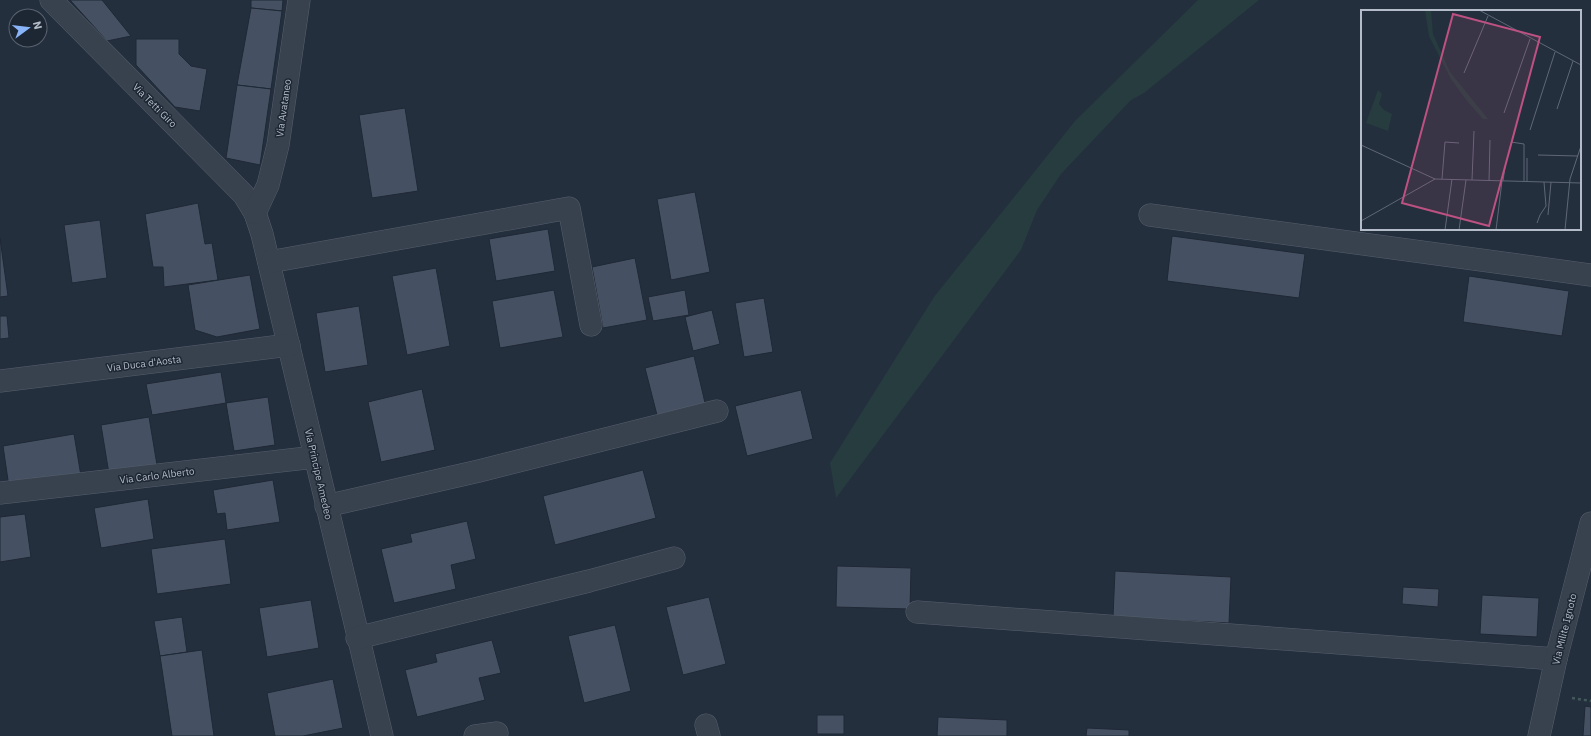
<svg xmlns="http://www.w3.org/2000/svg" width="1591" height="736" font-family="'IBM Plex Sans',sans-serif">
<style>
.green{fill:#263c3f}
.building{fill:#455162;stroke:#1f2835}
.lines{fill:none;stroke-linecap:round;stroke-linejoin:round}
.minor-casing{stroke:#565f6c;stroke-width:23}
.path{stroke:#44595c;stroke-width:2.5;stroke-dasharray:3 3;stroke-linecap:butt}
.minor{stroke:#38414e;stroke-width:22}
.labels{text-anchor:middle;stroke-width:3;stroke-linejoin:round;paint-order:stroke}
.street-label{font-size:10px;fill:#b4bcc9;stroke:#1d2633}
.inset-road{fill:none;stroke:#5e6776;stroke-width:1}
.view{fill:#bd5182;fill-opacity:0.15;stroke:#bd5182;stroke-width:2}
.inset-edge{fill:none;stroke:#b4bcc9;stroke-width:2}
</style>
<rect width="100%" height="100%" fill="#242f3e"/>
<polygon class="green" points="1198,0 1259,0 1144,93 1131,100 1061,174 1037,210 1021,250 836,498 830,463 934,297 1075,121"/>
<g class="building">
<polygon points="70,0 102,0 131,36 107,41"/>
<polygon points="251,0 283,0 282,11 251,8"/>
<polygon points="251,8 282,11 271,89 237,85"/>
<polygon points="136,39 179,39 179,54 191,66 207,69 200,111 175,107 136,65"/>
<polygon points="237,85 271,89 260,165 226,158"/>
<polygon points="405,108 418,191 372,198 359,115"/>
<polygon points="695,192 710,272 671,280 657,199"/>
<polygon points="198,203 205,244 212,243 218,280 164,287 163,267 153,267 145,214"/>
<polygon points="100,220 107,278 72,283 64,225"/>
<polygon points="548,229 555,271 496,281 489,239"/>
<polygon points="1172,236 1305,254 1299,298 1167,281"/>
<polygon points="0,238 8,296 0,297"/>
<polygon points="635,258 647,320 603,328 592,267"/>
<polygon points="436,268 450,346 407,355 392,276"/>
<polygon points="250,275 260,329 217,337 195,330 188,285"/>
<polygon points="1469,276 1569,291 1562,336 1463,322"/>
<polygon points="554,290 563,337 500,348 492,301"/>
<polygon points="685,290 689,315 653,321 648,297"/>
<polygon points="764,298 773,352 744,357 735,303"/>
<polygon points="359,306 368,365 325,372 316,313"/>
<polygon points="712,310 720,344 693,351 685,317"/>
<polygon points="0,316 7,316 9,338 0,339"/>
<polygon points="694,356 706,407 658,419 645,368"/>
<polygon points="221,372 226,403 152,415 146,384"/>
<polygon points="422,389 435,450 381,462 368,402"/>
<polygon points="801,390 813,439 747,456 735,406"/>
<polygon points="268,397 275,445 234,451 226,403"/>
<polygon points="149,417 157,465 109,474 101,425"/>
<polygon points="74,434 81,476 9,487 3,446"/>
<polygon points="643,470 656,518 555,545 543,496"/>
<polygon points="273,480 280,522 227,530 225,513 217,514 213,490"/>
<polygon points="148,499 154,539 101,548 94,508"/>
<polygon points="25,514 31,557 0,562 0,517"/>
<polygon points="467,521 476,559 451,565 456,589 394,603 381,549 412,542 410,534"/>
<polygon points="225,539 231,584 157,594 151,549"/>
<polygon points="837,566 911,568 910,609 836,607"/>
<polygon points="1115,571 1231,577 1229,623 1113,617"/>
<polygon points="1403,587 1439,589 1438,607 1402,604"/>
<polygon points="1482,595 1539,598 1537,637 1480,634"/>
<polygon points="709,597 726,664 683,675 666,607"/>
<polygon points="311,600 319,648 267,657 259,608"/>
<polygon points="182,617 187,652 160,656 154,621"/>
<polygon points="615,625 631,691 584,703 568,636"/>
<polygon points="492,640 501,673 479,678 485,700 417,717 405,670 437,662 435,654"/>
<polygon points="202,650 214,736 172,736 160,656"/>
<polygon points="333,679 343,728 303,736 275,736 267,693"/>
<polygon points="1585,706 1591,707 1591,736 1583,736"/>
<rect x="817" y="715" width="27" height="19"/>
<polygon points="938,717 1007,720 1007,736 937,736"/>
<polygon points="1087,728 1129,730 1129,736 1086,736"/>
</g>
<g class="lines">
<g class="minor-casing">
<g id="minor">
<polyline points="51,0 244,195 255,213 262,234 382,736"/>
<polyline points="255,213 268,185 278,145 299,0"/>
<polyline points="1150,215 1591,275"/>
<polyline points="269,262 569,208 591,325"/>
<polyline points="0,381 289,345"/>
<polyline points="0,493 315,457"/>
<polyline points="326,506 479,471 717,411"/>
<polyline points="917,612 1556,659"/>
<polyline points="357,638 589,581 674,558"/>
<polyline points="706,725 709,736"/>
<polyline points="475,736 497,733"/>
<polyline points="1539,736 1556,659 1591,523"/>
</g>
</g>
<polyline class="path" points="1572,698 1591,701"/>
<use href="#minor" class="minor"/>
</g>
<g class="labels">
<g class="street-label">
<text transform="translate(155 105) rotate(45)" y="4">Via Tetti Giro</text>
<text transform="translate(283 108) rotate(-82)" y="4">Via Avataneo</text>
<text transform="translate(144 363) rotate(-7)" y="4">Via Duca d'Aosta</text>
<text transform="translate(319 474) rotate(77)" y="4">Via Principe Amedeo</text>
<text transform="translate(157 475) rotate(-7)" y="4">Via Carlo Alberto</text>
<text transform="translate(1564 629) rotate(-76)" y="4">Via Milite Ignoto</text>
</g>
</g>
<g transform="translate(1361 10)">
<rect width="220" height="220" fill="#242f3e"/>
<path d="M64,0H70L72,24L89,62L127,109H122L106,91L90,69L68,26ZM17,80L21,84L18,94L23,100L31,104L27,121L5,113Z" fill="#263c3f"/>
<path class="inset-road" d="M118,0L220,55M103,63L127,6M196,99L212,51M143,103L169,29M169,120L194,42M150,132L163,134V171M0,135L74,169M177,145L217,146M81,169L84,132L98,133M111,170L113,121M128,171L129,130M142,171L144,157M166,171V148M187,205L190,172M0,211L74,169L220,173M176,213L179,205L185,196L183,172M84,220L91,169M98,220L105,170M135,220L141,171M204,220L209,169L220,136"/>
<path class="view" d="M92,4L179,27L128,216L41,193Z"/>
<rect width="220" height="220" class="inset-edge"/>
</g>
<g transform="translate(28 28) rotate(75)"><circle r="19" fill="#1d2633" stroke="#59626f"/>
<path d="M0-3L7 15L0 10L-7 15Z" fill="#8ab4f8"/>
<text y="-6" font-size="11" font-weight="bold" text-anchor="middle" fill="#b4bcc9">N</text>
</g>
</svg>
